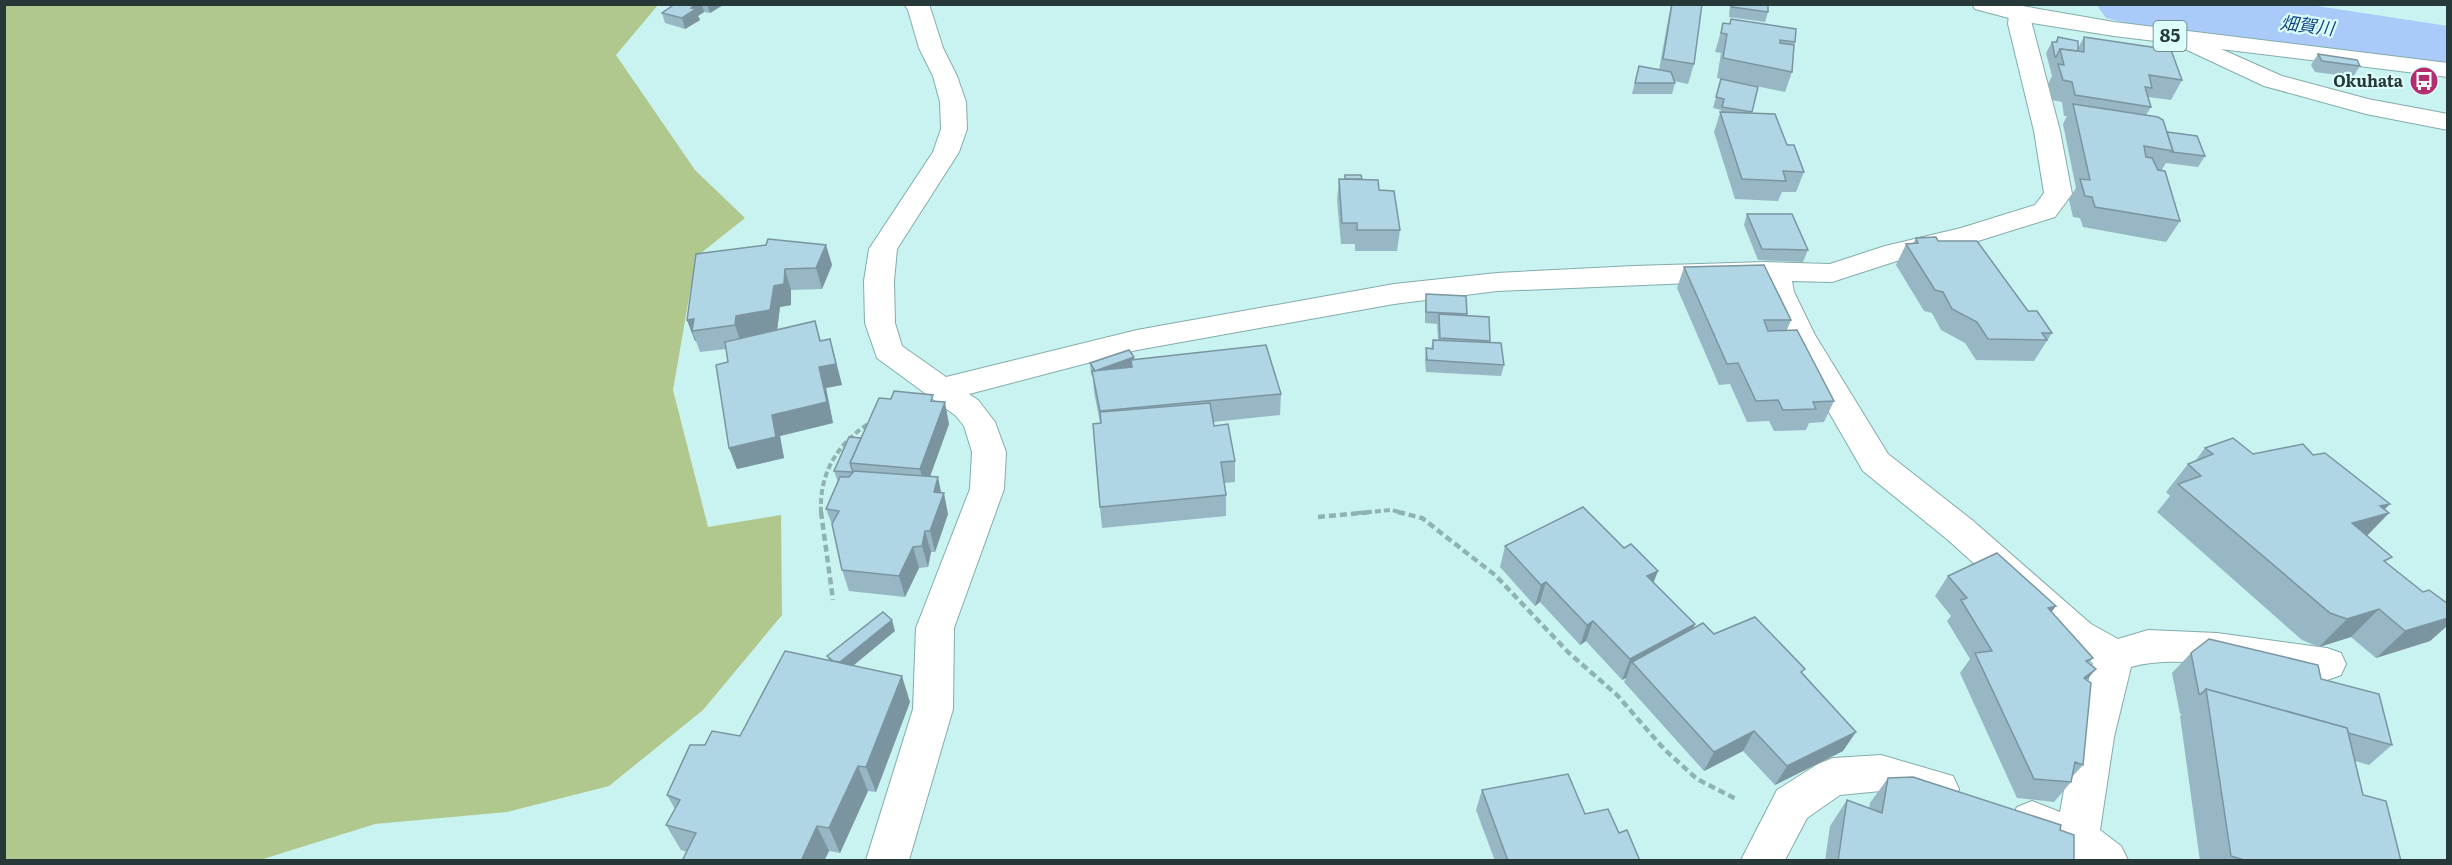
<svg xmlns="http://www.w3.org/2000/svg" width="2452" height="865" font-family="Literata,'Noto Sans JP',serif">
<style>
.green{fill:#b0c78e}
.lines{fill:none;stroke-linecap:round;stroke-linejoin:round}
.river{fill:#aacbf9;fill-rule:evenodd}
.minor-casing{stroke:#83acaa;stroke-width:2}
.major-casing{stroke:#83acaa;stroke-width:2}
.path-far1{stroke:#90b3b0;stroke-width:4;stroke-dasharray:6 3;stroke-linecap:butt}
.path{stroke:#90b3b0;stroke-width:4.5;stroke-dasharray:7 4;stroke-linecap:butt}
.minor{fill:#fff;fill-rule:evenodd}
.major{fill:#fff;fill-rule:evenodd}
.wall{fill:#97b7c4}
.shaded-wall{fill:#7b95a0}
.building{fill:#b0d5e4;stroke:#7b95a0;stroke-width:1.5}
.labels{text-anchor:middle;stroke-width:4.5;stroke-linejoin:round;paint-order:stroke}
.far-poi-label{font-size:16px;font-weight:bold;fill:#263837;stroke:#dcfffc;text-anchor:end}
.far-water-label{font-size:18px;font-style:italic;fill:#0f4283;stroke:#dcfffc}
.shield{fill:#dcfffc;stroke:#5d7472;stroke-width:1.5}
.shield-label{font-size:18px;font-weight:bold;fill:#263837}
</style>
<rect width="100%" height="100%" fill="#c8f3f0"/>
<polygon class="green" points="5,5 658,5 616,55 695,170 745,218 696,257 673,390 708,527 781,515 782,615 703,710 609,786 507,812 375,824 260,860 5,860"/>
<g class="lines">
<polygon class="river" points="2096,4 2304,4 2448,26 2448,69 2349,52 2130,24 2106,18"/>
<g class="minor-casing">
<g id="minor">
<path d="M904,4H929L930,7L943,48L957,76L966,102L967,129L959,152L897,249L894,281L895,323L902,346L946,377L1137,330L1394,284L1497,273L1634,266L1765,262L1830,264L1885,246L1961,228L2035,205L2044,193L2034,131L2008,24L2009,14L2012,9H2028L2060,131L2072,194L2055,217L1978,241L1903,259L1832,282L1792,281L1794,292L1815,335L1888,454L1972,520L2091,624L2118,639L2148,630L2217,633L2327,648L2341,653L2346,664L2341,675L2327,680C2274,673 2180,652 2131,667L2114,737L2100,830L2121,846L2128,860H2073L2062,852L2017,835L2011,821L2017,807L2032,801L2060,812L2074,737L2093,663L2065,646L1948,540L1863,471L1785,336L1764,292L1762,280L1497,291L1394,304L1137,350L969,394L978,400L995,422L1006,452L1004,489L954,628L953,709L909,860H866L913,709L916,628L970,489L972,452L964,426L956,416L877,358L865,323L864,281L869,249L933,152L941,129L940,102L933,76L919,48L908,10Z"/>
<polygon points="2178,30 2282,76 2368,99 2448,114 2448,130 2366,114 2264,86 2170,42 2166,37 2170,32"/>
<polygon points="1881,755 1953,776 1959,789 1953,802 1938,808 1881,791 1840,795 1807,818 1785,860 1741,860 1777,790 1818,764 1833,758"/>
</g>
</g>
<g class="major-casing">
<polygon id="major" points="1972,4 2011,4 2114,22 2448,63 2448,77 2114,36 2020,21 1975,9"/>
</g>
<g class="path-far1">
<path d="M821,513C819,472 838,443 871,422"/>
<polyline points="1357,513 1391,510 1404,513"/>
</g>
<g class="path">
<polyline points="821,512 833,600"/>
<polyline points="1398,512 1422,518 1495,575 1568,652 1617,695 1664,749 1697,779 1738,800"/>
<polyline points="1318,517 1372,512"/>
</g>
<use href="#minor" class="minor"/>
<use href="#major" class="major"/>
</g>
<g class="wall">
<polygon points="675,4 722,4 723,5 710,13 704,12 698,16 700,20 685,29 665,23 662,13"/>
<polygon points="1671,4 1702,4 1694,64 1688,84 1674,81 1675,83 1672,94 1632,94 1639,66 1659,70"/>
<polygon points="1730,4 1768,4 1768,12 1765,22 1729,17"/>
<polygon points="1731,19 1795,42 1794,46 1792,72 1785,92 1717,78 1721,53 1715,52 1718,42 1723,23 1730,24"/>
<polygon points="2058,37 2078,48 2084,37 2182,80 2171,100 2148,97 2151,107 2146,115 2167,132 2205,156 2198,167 2166,163 2161,171 2180,221 2166,242 2083,227 2080,218 2073,217 2069,200 2076,188 2063,124 2067,116 2064,116 2062,102 2052,100 2048,84 2052,76 2046,53 2052,42 2055,42"/>
<polygon points="2318,54 2360,66 2353,77 2315,72 2311,65"/>
<polygon points="1721,79 1751,113 1787,145 1804,172 1796,192 1782,192 1778,201 1735,199 1714,132 1721,110 1713,108"/>
<polygon points="1339,179 1362,179 1379,190 1400,230 1397,251 1355,251 1355,244 1341,244 1337,200"/>
<polygon points="1747,214 1808,250 1803,262 1758,260 1744,225"/>
<polygon points="1916,238 1938,241 2028,311 2052,333 2034,361 1976,360 1965,343 1941,330 1932,313 1924,311 1896,265 1906,244 1913,244"/>
<polygon points="826,245 832,265 822,289 791,290 791,305 780,307 777,330 815,321 821,341 830,339 842,385 826,388 833,423 780,436 784,458 737,469 729,448 728,362 726,349 700,352 696,341 695,341 687,320"/>
<polygon points="1684,267 1791,320 1787,330 1834,401 1824,422 1809,423 1806,430 1774,431 1769,421 1747,422 1730,384 1719,385 1677,288"/>
<polygon points="1426,294 1467,314 1467,316 1490,341 1490,343 1504,365 1501,376 1426,372 1425,360 1426,348 1431,349 1433,340 1438,340 1437,324 1425,323 1425,305"/>
<polygon points="1134,360 1281,394 1280,415 1213,422 1214,426 1235,461 1235,482 1224,483 1226,495 1226,516 1102,528 1100,507 1100,423 1094,392 1093,377 1091,374 1090,363"/>
<polygon points="935,401 949,424 930,477 941,493 948,514 935,552 931,552 928,567 919,568 905,597 849,591 842,570 834,530 826,509 838,482 834,471 861,438"/>
<polygon points="2205,448 2253,454 2313,455 2389,513 2367,535 2387,563 2423,592 2448,604 2448,625 2430,641 2376,658 2351,637 2319,647 2302,640 2157,512 2170,496 2166,492 2188,464 2195,461"/>
<polygon points="1505,546 1654,583 1693,628 1714,634 1802,674 1843,751 1775,785 1743,751 1704,771 1624,682 1626,678 1622,680 1586,641 1580,645 1540,602 1535,606 1500,567"/>
<polygon points="1948,576 2056,606 2051,612 2093,658 2089,663 2087,680 2083,765 2072,777 2071,782 2054,802 2017,798 1960,673 1970,659 1947,621 1951,616 1935,596"/>
<polygon points="895,631 853,665 910,702 876,792 868,791 840,853 829,851 824,861 682,861 687,852 681,850 666,825 675,809 667,795 705,745 740,736 829,660 827,656"/>
<polygon points="2191,653 2321,679 2392,745 2369,765 2355,761 2363,795 2401,861 2200,861 2180,716 2182,714 2180,714 2172,673"/>
<polygon points="1888,778 2060,830 2074,861 1825,861 1830,826 1847,800 1869,809 1870,803"/>
<polygon points="1482,790 1585,814 1619,833 1640,861 1495,861 1476,810"/>
</g>
<g class="shaded-wall">
<polygon points="696,4 702,4 704,12 698,16 700,20 685,29 682,18 691,8"/>
<polygon points="707,4 722,4 723,5 710,13"/>
<polygon points="826,245 832,265 822,289 816,268"/>
<polygon points="785,269 791,290 791,305 780,307 777,331 743,337 742,346 735,325 736,316 774,286"/>
<polygon points="694,319 692,331 696,341 695,341 687,320"/>
<polygon points="830,339 842,385 826,388 833,423 780,436 784,458 737,469 729,448 772,415 819,367"/>
<polygon points="1134,357 1134,369 1131,360 1131,370 1095,371"/>
<polygon points="945,402 949,424 925,490 920,469"/>
<polygon points="938,477 942,497 944,493 948,514 935,552 930,531 934,492"/>
<polygon points="2390,504 2379,515 2389,513 2362,541 2352,523 2380,506"/>
<polygon points="925,531 931,552 928,567 922,546"/>
<polygon points="913,547 919,568 905,597 899,576"/>
<polygon points="1658,571 1650,592 1647,576"/>
<polygon points="1546,582 1540,602 1535,606 1541,585"/>
<polygon points="2056,606 2040,627 2048,608"/>
<polygon points="2379,609 2351,637 2319,647 2347,619"/>
<polygon points="2448,618 2448,625 2430,641 2376,658 2405,631"/>
<polygon points="892,620 895,631 842,675 838,664"/>
<polygon points="1593,621 1586,641 1580,645 1587,625"/>
<polygon points="1695,624 1686,644 1632,662 1626,678 1622,680 1630,659"/>
<polygon points="2096,669 2079,689 2084,678"/>
<polygon points="902,676 910,702 876,792 866,767"/>
<polygon points="1754,731 1743,751 1704,771 1714,752"/>
<polygon points="1856,732 1843,751 1775,785 1787,766"/>
<polygon points="858,766 868,791 840,853 829,828"/>
<polygon points="817,826 829,851 824,861 801,861"/>
</g>
<g class="building">
<polygon points="675,4 696,4 691,8 696,9 682,18 662,13"/>
<polygon points="1672,4 1702,4 1694,64 1663,59"/>
<polygon points="1732,4 1768,4 1768,12 1732,7"/>
<polygon points="1731,19 1796,29 1795,42 1780,40 1780,43 1794,45 1792,72 1723,58 1727,34 1721,33 1723,23 1730,24"/>
<polygon points="2058,37 2078,41 2078,51 2060,49 2056,57 2055,57 2052,42 2057,42"/>
<polygon points="2084,37 2171,50 2182,80 2149,75 2152,88 2145,87 2151,107 2075,95 2072,82 2063,80 2058,64 2064,65 2060,49 2084,52"/>
<polygon points="2318,54 2357,60 2360,66 2322,61"/>
<polygon points="1639,66 1671,72 1675,83 1635,83"/>
<polygon points="1721,79 1758,87 1752,112 1722,107 1724,99 1716,97"/>
<polygon points="2073,104 2158,117 2163,120 2173,151 2144,146 2146,157 2152,158 2158,170 2165,171 2180,221 2095,207 2092,197 2085,196 2080,179 2090,180"/>
<polygon points="1720,112 1775,114 1787,145 1794,145 1804,172 1783,171 1786,181 1742,179"/>
<polygon points="2167,132 2197,136 2205,156 2172,152 2173,151"/>
<polygon points="1345,175 1361,175 1362,179 1345,179"/>
<polygon points="1339,179 1378,180 1379,190 1394,191 1400,230 1357,230 1357,223 1342,223"/>
<polygon points="1747,214 1792,214 1808,250 1762,249"/>
<polygon points="1936,237 1938,241 1977,241 2028,311 2037,311 2052,333 2042,333 2047,340 1988,339 1977,322 1952,309 1943,292 1935,290 1906,244 1918,243 1916,238"/>
<polygon points="768,239 826,245 816,268 785,269 784,284 774,286 770,310 736,316 735,325 692,331 694,319 687,320 696,254 766,245"/>
<polygon points="1764,265 1791,320 1764,320 1768,331 1797,330 1834,401 1813,402 1816,409 1783,410 1778,400 1756,401 1738,363 1727,364 1684,267"/>
<polygon points="1426,294 1466,296 1467,314 1426,312"/>
<polygon points="1439,314 1489,317 1490,341 1440,338"/>
<polygon points="815,321 820,341 830,339 836,364 819,367 827,402 772,415 776,437 729,448 716,365 728,362 725,342"/>
<polygon points="1433,340 1501,343 1504,365 1427,360 1426,348 1433,349"/>
<polygon points="1266,345 1281,394 1100,411 1092,371 1132,367 1131,360"/>
<polygon points="1129,350 1134,357 1095,371 1090,363"/>
<polygon points="894,391 933,395 931,401 945,402 920,469 850,463 879,398 891,399"/>
<polygon points="1210,403 1214,426 1228,424 1235,461 1221,462 1226,495 1100,507 1093,424 1101,423 1100,412"/>
<polygon points="849,437 861,438 850,463 853,472 852,472 834,471"/>
<polygon points="2233,438 2253,454 2303,444 2313,455 2325,453 2390,504 2380,506 2389,513 2352,523 2392,557 2384,561 2423,592 2429,590 2448,604 2448,618 2405,631 2379,609 2347,619 2330,613 2178,484 2201,476 2188,464 2213,454 2205,448"/>
<polygon points="854,471 938,477 934,492 944,493 930,531 925,531 922,546 913,547 899,576 842,570 832,524 839,511 826,509 840,477 849,477"/>
<polygon points="1583,507 1624,548 1631,544 1658,571 1647,576 1695,624 1630,659 1593,621 1587,625 1546,582 1541,585 1505,546"/>
<polygon points="1997,553 2056,606 2048,608 2093,658 2086,661 2096,669 2084,678 2091,683 2083,765 2075,762 2071,782 2034,779 1975,653 1992,651 1961,600 1967,598 1948,576"/>
<polygon points="883,612 892,620 840,662 833,661 827,656"/>
<polygon points="1755,617 1805,669 1801,672 1856,732 1787,766 1754,731 1714,752 1632,662 1703,623 1714,634"/>
<polygon points="2209,639 2318,665 2321,679 2379,694 2392,745 2348,733 2347,728 2206,689 2201,694 2199,694 2191,653"/>
<polygon points="785,651 902,676 866,767 858,766 829,828 817,826 801,861 682,861 696,833 666,825 680,800 667,795 690,745 705,745 712,731 740,736"/>
<polygon points="2206,689 2347,728 2363,795 2386,801 2401,861 2247,861 2231,856"/>
<polygon points="1568,774 1585,814 1608,809 1619,833 1627,830 1640,861 1508,861 1482,790"/>
<polygon points="1913,777 2061,825 2060,830 2074,835 2074,861 1838,861 1847,800 1882,813 1888,778"/>
</g>
<defs>
<g id="bus-disc" transform="scale(1.5)"><circle r="9.5" fill="#b42d6f" stroke="#dcfffc"/><path d="M-5-6H5V4H4V6H2V4H-2V6H-4V4H-5ZM-3.5-4V0h7V-4ZM-3.5 1.2v1.5H-2V1.2ZM2 1.2v1.5H3.5V1.2Z" fill="#fff"/></g>
</defs>
<g fill-rule="evenodd">
<use href="#bus-disc" x="2424" y="81"/>
</g>
<g class="labels">
<g class="far-poi-label">
<text x="2403" y="87">Okuhata</text>
</g>
<g class="far-water-label">
<text transform="translate(2307 26) rotate(7)" y="6">畑賀川</text>
</g>
<rect class="shield" x="2153.5" y="21" width="33" height="30" rx="4.5"/>
<g class="shield-label">
<text x="2170" y="42">85</text>
</g>
</g>
<rect width="2452" height="865" fill="none" stroke="#263837" stroke-width="12"/>
</svg>
